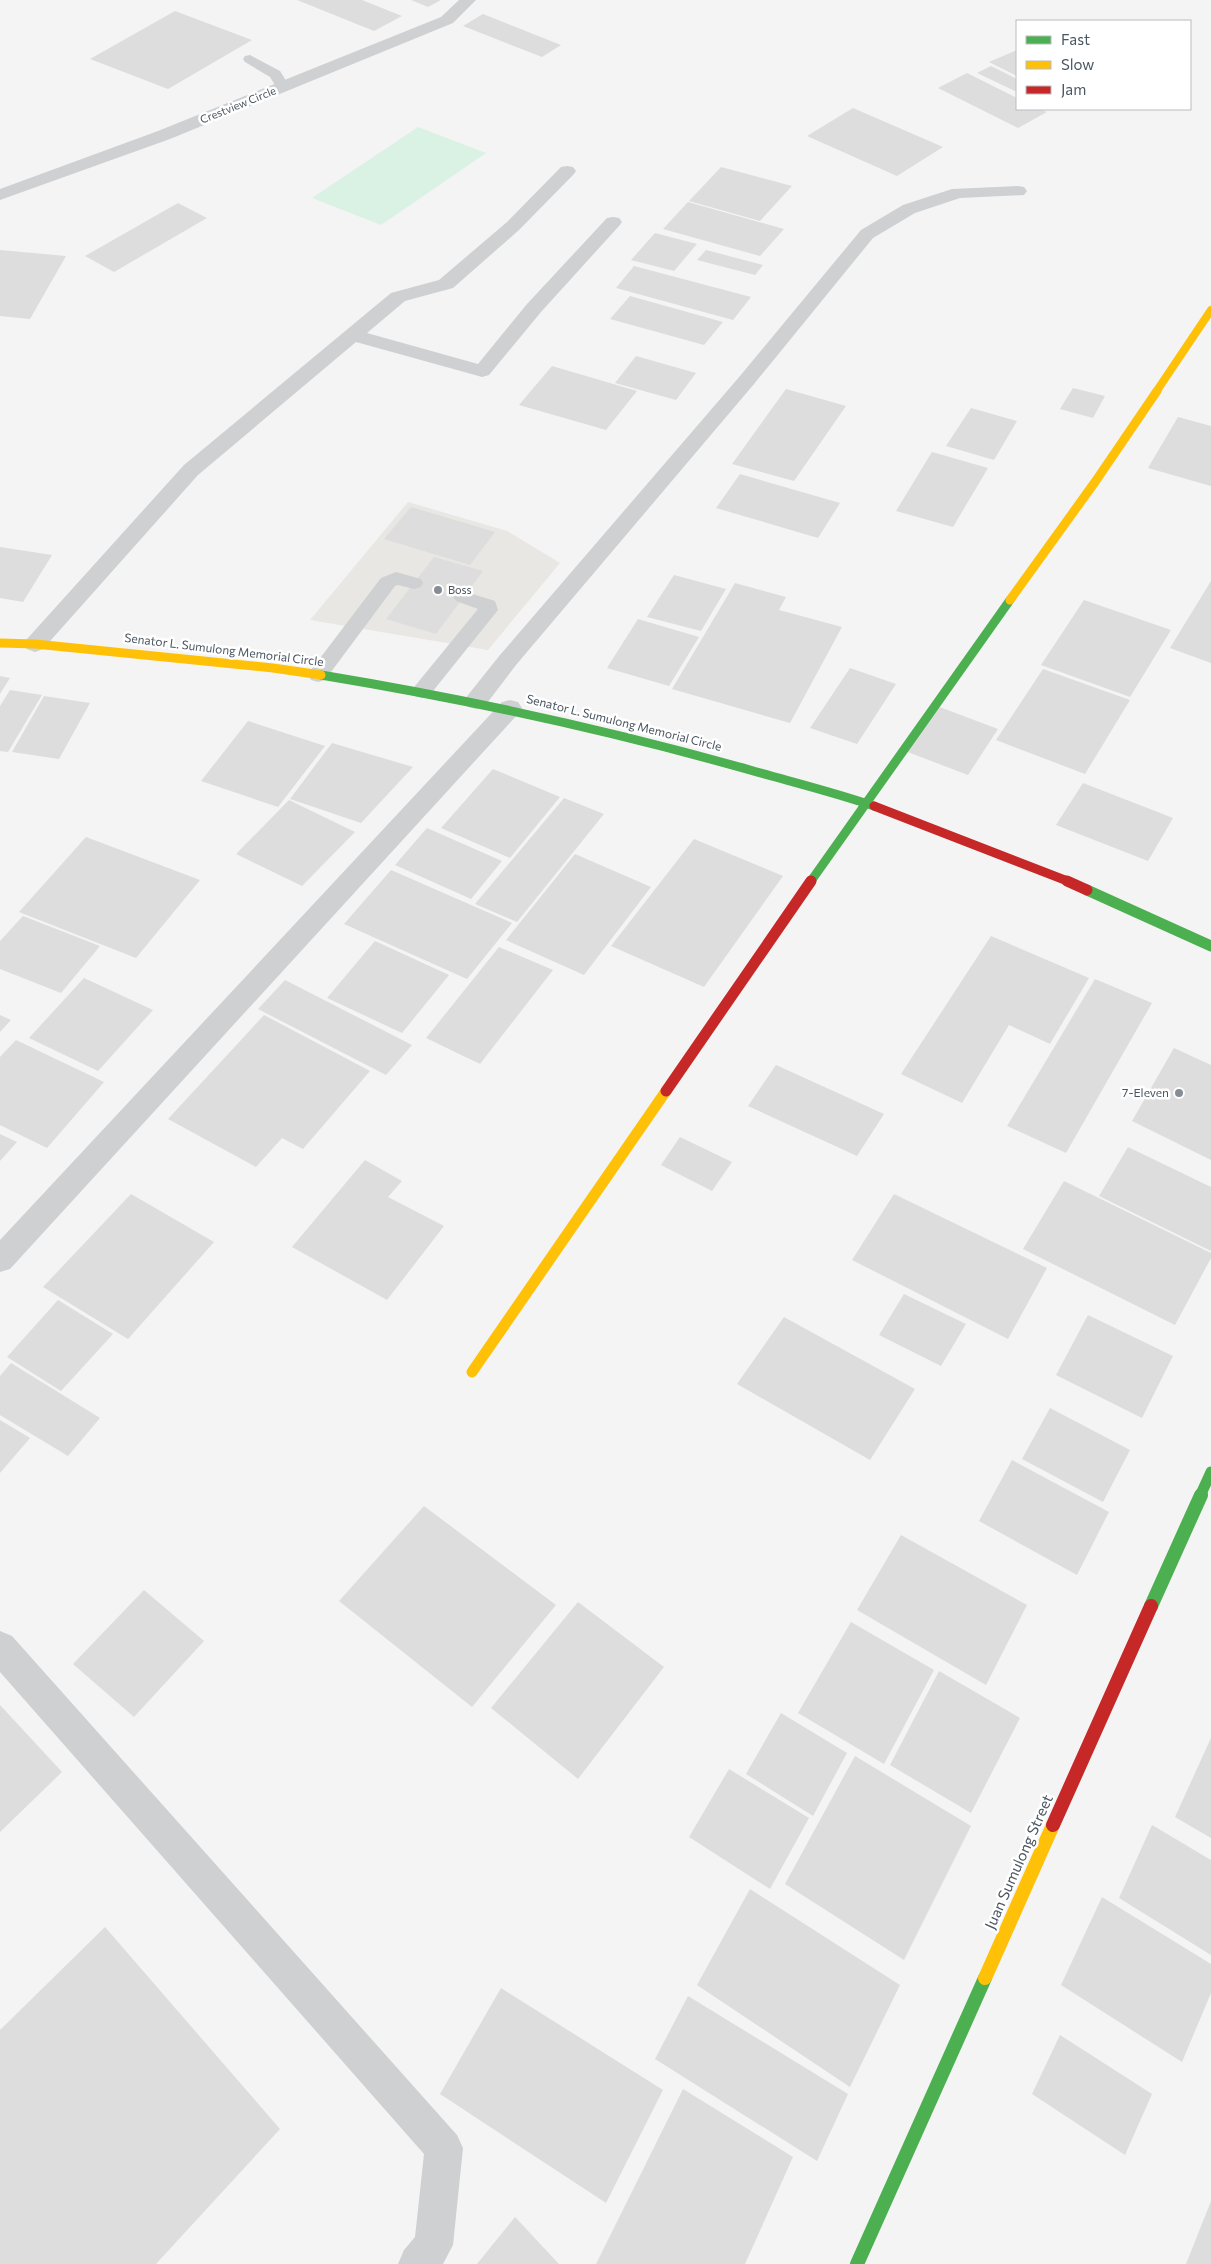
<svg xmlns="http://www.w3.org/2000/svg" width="1211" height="2264" font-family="Commissioner,sans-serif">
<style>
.commercial{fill:#e8e7e3}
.green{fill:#d9f2e3}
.building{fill:#ddddde}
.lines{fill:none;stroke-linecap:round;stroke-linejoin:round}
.lane{fill:#ced0d2;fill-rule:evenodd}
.street{fill:#ced0d2;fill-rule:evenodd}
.fast-far2{stroke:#4caf50;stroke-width:9}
.fast-far1{stroke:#4caf50;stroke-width:11}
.fast{stroke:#4caf50;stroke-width:14}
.slow-far3{stroke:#ffc107;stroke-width:8}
.slow-far2{stroke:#ffc107;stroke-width:9}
.slow-far1{stroke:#ffc107;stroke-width:11}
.slow{stroke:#ffc107;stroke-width:14}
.jam-far2{stroke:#c62828;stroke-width:9}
.jam-far1{stroke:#c62828;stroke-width:11}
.jam{stroke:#c62828;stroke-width:14}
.poi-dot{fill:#868d94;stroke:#fff;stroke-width:2}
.labels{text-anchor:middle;stroke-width:5;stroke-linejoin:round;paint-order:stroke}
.far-street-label{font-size:11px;fill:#4a5661;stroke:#fff}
.far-poi-label{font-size:11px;fill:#4a5661;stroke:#fff;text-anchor:start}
.street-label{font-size:12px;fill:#4a5661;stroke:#fff}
.poi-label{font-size:12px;fill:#4a5661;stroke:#fff;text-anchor:end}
.near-street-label{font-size:15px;fill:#4a5661;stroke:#fff}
</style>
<rect width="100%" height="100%" fill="#f4f4f4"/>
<polygon class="commercial" points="408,502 507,531 560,563 488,650 310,620"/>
<polygon class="green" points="418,127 486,153 381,225 312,198"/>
<g class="building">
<polygon points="297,0 362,0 402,16 374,31"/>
<polygon points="411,0 441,0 428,7"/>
<polygon points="175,11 252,40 168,89 90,59"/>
<polygon points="483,14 561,45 542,57 463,26"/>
<polygon points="1017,50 1017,76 989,62"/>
<polygon points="991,66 1017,79 1017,92 977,73"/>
<polygon points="967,73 1017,98 1017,109 1040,109 1047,112 1018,128 938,88"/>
<polygon points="853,108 943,147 897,176 807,136"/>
<polygon points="721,167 792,186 760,221 689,201"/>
<polygon points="688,202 784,229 760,256 663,229"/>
<polygon points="178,203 207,218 114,272 85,256"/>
<polygon points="655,233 697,244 674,271 631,260"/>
<polygon points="0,250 66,256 30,319 0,316"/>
<polygon points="706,250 763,265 755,275 697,260"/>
<polygon points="634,266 751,297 733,320 616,288"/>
<polygon points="630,296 723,322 704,345 610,319"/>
<polygon points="636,356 696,373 676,400 615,383"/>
<polygon points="552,366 637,391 606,430 519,405"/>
<polygon points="1073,388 1105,396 1093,418 1060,409"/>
<polygon points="786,389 846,406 794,481 732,464"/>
<polygon points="971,408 1017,421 994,460 946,446"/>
<polygon points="1178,417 1211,426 1211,486 1148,468"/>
<polygon points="932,452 988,468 953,527 896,511"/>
<polygon points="740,474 840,503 818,538 716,508"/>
<polygon points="411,507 495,532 470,565 384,539"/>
<polygon points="0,547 52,555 23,602 0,598"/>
<polygon points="434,557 483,571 436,634 386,619"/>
<polygon points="674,575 726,589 701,631 647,617"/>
<polygon points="1211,581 1211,663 1170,648"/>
<polygon points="735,583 786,597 779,610 842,627 790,723 672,689"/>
<polygon points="1084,600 1171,630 1130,697 1041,665"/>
<polygon points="638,619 699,637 669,686 607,668"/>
<polygon points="850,668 896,684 857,744 810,728"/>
<polygon points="1043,669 1130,700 1085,774 996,740"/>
<polygon points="0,676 10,678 0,694"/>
<polygon points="10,690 42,695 8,752 0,751 0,706"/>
<polygon points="44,696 90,703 59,759 12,752"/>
<polygon points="937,706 998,729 968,775 905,751"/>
<polygon points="248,721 325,746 278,807 201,781"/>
<polygon points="332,743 413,767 361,823 290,799"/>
<polygon points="493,769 560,797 510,858 441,828"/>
<polygon points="1083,783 1173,818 1148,861 1056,825"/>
<polygon points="564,798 604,814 517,922 475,904"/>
<polygon points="289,800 355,832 302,886 236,854"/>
<polygon points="427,828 502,861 471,899 395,865"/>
<polygon points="86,837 200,880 136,958 19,912"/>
<polygon points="694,839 783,876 704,987 611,946"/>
<polygon points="575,854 651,887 584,975 506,940"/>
<polygon points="391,870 512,923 467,979 344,924"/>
<polygon points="23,916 100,946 61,993 0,969 0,941"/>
<polygon points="991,936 1089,978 1050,1044 1009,1025 962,1103 901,1074"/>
<polygon points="375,941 449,975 402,1033 327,998"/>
<polygon points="499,947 553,970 480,1064 426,1038"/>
<polygon points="84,978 153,1010 98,1071 29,1038"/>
<polygon points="1095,979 1152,1003 1066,1153 1007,1126"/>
<polygon points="285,980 412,1045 386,1075 258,1009"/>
<polygon points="0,1015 11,1020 0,1032"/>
<polygon points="264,1015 370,1071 303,1149 282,1138 256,1167 168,1119"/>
<polygon points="16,1040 104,1082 47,1148 0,1125 0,1057"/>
<polygon points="1174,1048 1211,1065 1211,1160 1132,1121"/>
<polygon points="776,1065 884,1114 857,1156 748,1106"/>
<polygon points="0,1134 17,1142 0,1161"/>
<polygon points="680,1137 732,1162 712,1191 661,1165"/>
<polygon points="1128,1147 1211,1187 1211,1251 1099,1196"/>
<polygon points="365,1160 402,1181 388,1197 444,1226 387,1300 292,1247"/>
<polygon points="1064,1181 1211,1253 1211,1258 1175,1325 1023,1249"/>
<polygon points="131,1194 214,1242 128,1339 43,1287"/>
<polygon points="894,1194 1047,1268 1008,1339 852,1260"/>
<polygon points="904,1294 966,1324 941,1366 879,1335"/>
<polygon points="58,1300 113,1334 61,1391 7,1357"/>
<polygon points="1088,1315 1173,1356 1142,1418 1056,1375"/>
<polygon points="784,1317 915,1389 870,1460 737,1384"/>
<polygon points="11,1363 100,1418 68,1456 0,1415 0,1376"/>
<polygon points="1050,1408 1130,1450 1103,1502 1022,1459"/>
<polygon points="0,1420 30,1438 0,1473"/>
<polygon points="1012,1460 1109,1512 1077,1575 979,1521"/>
<polygon points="424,1506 556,1605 472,1707 339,1601"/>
<polygon points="901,1535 1027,1605 986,1685 857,1610"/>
<polygon points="144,1590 204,1641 134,1717 73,1664"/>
<polygon points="578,1602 664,1667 578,1779 491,1708"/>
<polygon points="851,1622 934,1670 884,1764 798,1713"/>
<polygon points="939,1671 1020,1718 971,1813 890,1765"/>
<polygon points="0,1705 62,1772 0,1832"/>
<polygon points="781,1713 847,1753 813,1816 746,1774"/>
<polygon points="1211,1738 1211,1838 1175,1817"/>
<polygon points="855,1756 971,1826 904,1960 785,1884"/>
<polygon points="729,1769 809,1818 770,1889 689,1837"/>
<polygon points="1152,1825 1211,1860 1211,1955 1119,1898"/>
<polygon points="750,1889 900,1985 850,2087 697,1985"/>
<polygon points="1102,1897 1211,1964 1211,1993 1182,2062 1061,1985"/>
<polygon points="105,1927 280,2129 156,2264 0,2264 0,2030"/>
<polygon points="501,1988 663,2090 606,2203 440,2094"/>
<polygon points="688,1996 848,2094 817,2161 655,2059"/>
<polygon points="1060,2035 1152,2094 1125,2155 1032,2094"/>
<polygon points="683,2089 793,2157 745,2264 596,2264"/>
<polygon points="1211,2201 1211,2264 1186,2264"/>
<polygon points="515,2217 559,2264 477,2264"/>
</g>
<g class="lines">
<g class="lane">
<polygon points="250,55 280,71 290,87 288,90 278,90 270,77 245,62 243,59 245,56"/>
<polygon points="396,572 421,579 423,583 421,587 414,589 398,585 395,586 325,680 318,682 311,680 308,675 311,670 381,578"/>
<polygon points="463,591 495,601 498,610 429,696 422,698 415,696 412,691 415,686 478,609 456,601 453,597 456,593"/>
</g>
<g class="street">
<polygon points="459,0 476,0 453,23 170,139 0,200 0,189 158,131 441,17"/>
<polygon points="567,166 573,167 576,171 573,175 519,230 453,288 405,301 367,333 478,364 527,304 607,218 613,217 619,218 622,222 619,226 541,312 489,375 482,377 475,375 356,342 198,475 43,649 35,652 27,649 24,644 27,639 184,465 391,293 439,280 507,222 561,167"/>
<polygon points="1018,186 1024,187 1027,191 1024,195 960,198 915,213 873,238 754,384 516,665 484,707 476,709 468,707 464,701 468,695 500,655 740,376 861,230 903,205 952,189"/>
<polygon points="510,700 518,702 522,708 518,714 10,1269 0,1272 0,1240 502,702"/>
<polygon points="0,1631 12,1636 457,2135 463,2148 453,2245 443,2264 398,2264 404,2250 415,2237 424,2154 0,1672"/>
</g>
<g class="fast-far2">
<path d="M321,675C466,699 609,730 750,770C792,782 833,792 874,806"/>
<polyline points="811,881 1010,600"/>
</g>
<g class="fast-far1">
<polyline points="1087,890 1211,946"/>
<polyline points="1200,1496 1211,1472"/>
</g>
<g class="fast">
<polyline points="1151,1606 1201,1495"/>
<polyline points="857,2264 985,1978"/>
</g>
<polyline class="slow-far3" points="1156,392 1211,310"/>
<g class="slow-far2">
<polyline points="1010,600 1095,482 1157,391"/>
<polyline points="0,643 35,644 273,668 321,675"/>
</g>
<polyline class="slow-far1" points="472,1372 666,1091"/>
<polyline class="slow" points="985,1978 1053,1825"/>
<polyline class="jam-far2" points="874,806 1070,882"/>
<g class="jam-far1">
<polyline points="1067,881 1087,890"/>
<polyline points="666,1091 811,881"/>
</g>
<polyline class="jam" points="1053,1825 1151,1606"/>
</g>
<g class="poi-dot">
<circle cx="438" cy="590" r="5"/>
<circle cx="1179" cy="1093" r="5"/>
</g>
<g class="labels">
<g class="far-street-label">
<text transform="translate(238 105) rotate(-22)" y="4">Crestview Circle</text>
</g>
<g class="far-poi-label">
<text x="448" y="594">Boss</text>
</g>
<g class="street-label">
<text transform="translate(224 650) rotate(7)" y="4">Senator L. Sumulong Memorial Circle</text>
<text transform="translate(624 723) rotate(14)" y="4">Senator L. Sumulong Memorial Circle</text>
</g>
<g class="poi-label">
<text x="1169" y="1097">7-Eleven</text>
</g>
<g class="near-street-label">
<text transform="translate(1019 1862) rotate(-66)" y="5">Juan Sumulong Street</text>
</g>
</g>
<rect x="1016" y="20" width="175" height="90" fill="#ffffff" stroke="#b7bbc0"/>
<rect x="1026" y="36" width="25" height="8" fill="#4caf50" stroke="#b7bbc0"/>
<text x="1061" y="45" font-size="15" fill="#4a5661">Fast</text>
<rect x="1026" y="61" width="25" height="8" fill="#ffc107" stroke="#b7bbc0"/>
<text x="1061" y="70" font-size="15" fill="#4a5661">Slow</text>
<rect x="1026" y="86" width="25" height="8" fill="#c62828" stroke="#b7bbc0"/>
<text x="1061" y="95" font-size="15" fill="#4a5661">Jam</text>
</svg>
